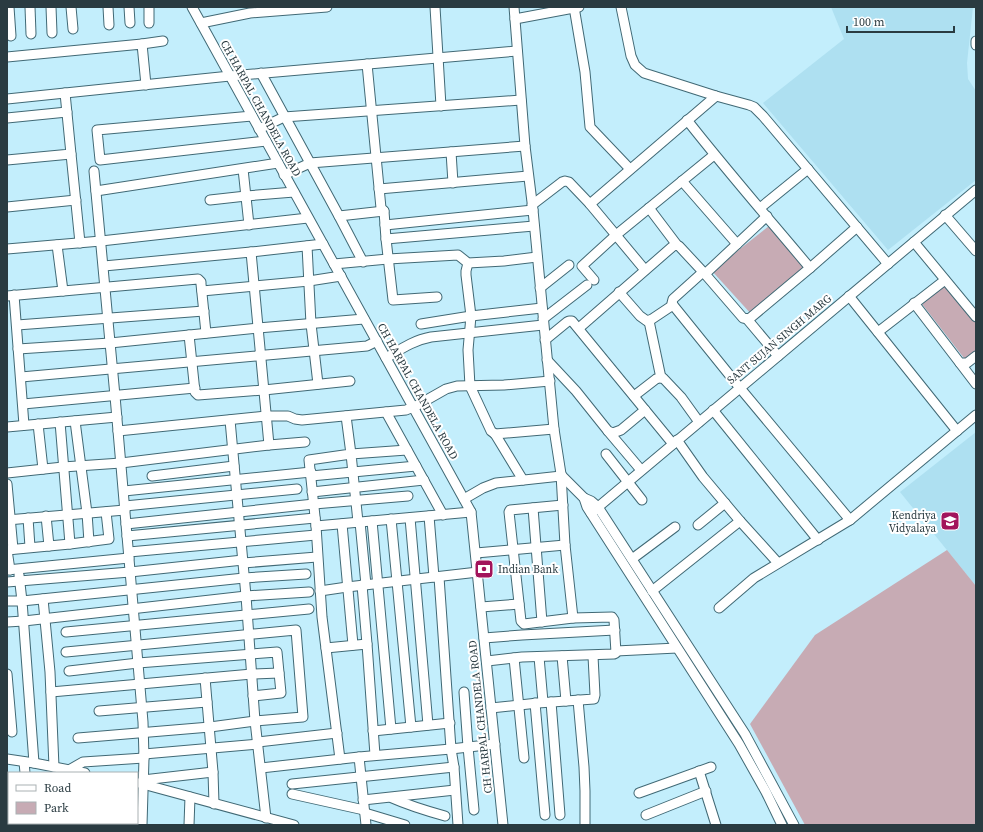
<svg xmlns="http://www.w3.org/2000/svg" width="983" height="832" font-family="'Source Serif 4',serif">
<style>
.built{fill:#aee0f1}
.green{fill:#c7abb4}
.lines{fill:none;stroke-linecap:round;stroke-linejoin:round}
.minor-casing{stroke:#416975;stroke-width:11}
.minor{stroke:#fff;stroke-width:9}
.labels{text-anchor:middle;stroke-width:4;stroke-linejoin:round;paint-order:stroke}
.street-label{font-size:11px;fill:#2a3b41;stroke:#fff}
.poi-label{font-size:11px;fill:#2a3b41;stroke:#fff;text-anchor:end}
</style>
<rect width="100%" height="100%" fill="#c3eefc"/>
<g class="built">
<polygon points="831,7 973,7 967,63 968,79 976,91 976,180 888,250 763,103 844,39"/>
<polygon points="976,432 976,586 900,492"/>
</g>
<g class="green">
<polygon points="769,226 806,268 752,315 712,271"/>
<polygon points="948,283 976,316 976,355 967,362 922,304"/>
<polygon points="947,550 976,586 976,825 805,825 750,724 815,635"/>
</g>
<g class="lines">
<g class="minor-casing">
<g id="minor">
<polyline points="9,7 11,36"/>
<polyline points="30,7 31,34"/>
<polyline points="51,7 52,33"/>
<polyline points="71,7 73,29"/>
<polyline points="108,7 109,25"/>
<polyline points="129,7 130,23"/>
<polyline points="149,7 149,23"/>
<polyline points="192,7 471,512 503,825"/>
<polyline points="435,7 441,106"/>
<polyline points="514,7 525,146 533,210 554,429 561,474 563,477 584,498 587,507 739,744 766,792 782,825"/>
<polyline points="574,7 585,72 590,127 630,169"/>
<polyline points="621,7 631,56 635,65 644,73 716,96 749,105 754,107 763,116 888,264"/>
<polyline points="515,19 579,7"/>
<polyline points="201,23 250,13 327,7"/>
<polyline points="976,41 976,45"/>
<polyline points="142,44 163,41"/>
<polyline points="7,57 142,44 146,85"/>
<polyline points="367,64 381,208 384,211 386,239 393,300 437,297"/>
<polyline points="261,73 339,216 363,262"/>
<polyline points="7,99 230,76 517,51"/>
<polyline points="252,116 97,130 100,160 266,141"/>
<polyline points="7,118 67,112"/>
<path d="M687,120C727,171 769,219 810,268"/>
<polyline points="259,129 284,117 521,100"/>
<polyline points="451,152 453,183"/>
<polyline points="71,154 80,243"/>
<polyline points="7,160 71,154 65,93"/>
<polyline points="243,169 249,225"/>
<polyline points="94,171 115,396 143,722 144,758 142,825"/>
<polyline points="284,175 310,163 525,146"/>
<polyline points="682,181 737,244"/>
<polyline points="379,189 528,176"/>
<polyline points="96,191 278,163"/>
<polyline points="210,200 246,196 294,192"/>
<polyline points="590,204 716,96"/>
<polyline points="532,205 562,182 565,181 569,182 590,204 645,270"/>
<polyline points="7,207 76,200"/>
<polyline points="649,208 677,245"/>
<polyline points="760,208 808,169"/>
<polyline points="945,215 976,251"/>
<polyline points="339,216 384,211"/>
<polyline points="385,225 533,210"/>
<polyline points="386,239 534,226"/>
<polyline points="914,242 976,317"/>
<polyline points="57,245 63,291"/>
<polyline points="307,246 311,324 318,384"/>
<polyline points="7,249 101,241 308,218"/>
<polyline points="251,252 269,445"/>
<polyline points="468,263 466,271 466,275 471,316 542,308"/>
<polyline points="334,264 388,259 458,255 468,263 504,261 537,257"/>
<polyline points="104,266 251,252 323,244"/>
<polyline points="703,272 673,299 672,303 673,305 740,388 850,520"/>
<polyline points="705,274 767,216"/>
<polyline points="594,280 582,266 616,235 714,155"/>
<polyline points="540,288 569,265"/>
<polyline points="202,291 309,281 341,276"/>
<polyline points="619,292 640,316 647,321 652,319 673,305"/>
<polyline points="14,295 24,425"/>
<polyline points="7,296 198,279 201,282 201,284 206,333"/>
<polyline points="849,296 957,431"/>
<polyline points="914,303 960,363 967,363 976,356"/>
<polyline points="543,319 587,285"/>
<polyline points="747,319 778,356"/>
<polyline points="649,321 661,378"/>
<polyline points="421,324 471,316 468,350 470,386 491,431 495,434 523,480"/>
<polyline points="17,325 204,311"/>
<polyline points="579,328 672,247 675,245 679,246 705,274 743,318 749,319 810,268 857,227"/>
<polyline points="878,332 945,280"/>
<polyline points="189,335 195,392 198,395 264,390 350,381"/>
<polyline points="545,340 567,322 569,321 572,321 673,444"/>
<polyline points="18,349 110,343 258,328 364,319"/>
<path d="M386,358C401,349 414,340 431,337L543,325"/>
<polyline points="547,360 576,391 608,431 613,433 621,430 645,410"/>
<polyline points="960,363 976,384"/>
<polyline points="21,377 367,346 377,341"/>
<polyline points="634,396 656,379 659,378 663,378 681,397 699,422"/>
<polyline points="23,404 195,388"/>
<polyline points="713,410 818,540"/>
<polyline points="386,412 443,515"/>
<polyline points="230,420 246,596 255,721 266,818"/>
<polyline points="75,421 87,513 89,542"/>
<polyline points="60,422 70,544"/>
<polyline points="38,424 43,469"/>
<polyline points="7,427 117,417"/>
<polyline points="118,431 266,416 288,416 295,419 302,420 406,410 416,406 446,389 457,386 504,385 550,381"/>
<polyline points="608,431 641,470"/>
<polyline points="495,434 554,429"/>
<polyline points="677,440 703,477 740,521 778,563"/>
<polyline points="606,454 642,500"/>
<polyline points="7,473 63,467 121,463 269,445 305,442"/>
<polyline points="561,474 565,545 573,618"/>
<polyline points="152,476 234,466"/>
<polyline points="311,476 416,466"/>
<polyline points="7,484 13,549"/>
<polyline points="124,491 311,472"/>
<polyline points="312,492 424,480"/>
<polyline points="584,498 591,501 598,507 745,734 794,825"/>
<polyline points="464,499 483,488 496,483 561,476"/>
<polyline points="125,506 297,489"/>
<polyline points="533,508 542,622"/>
<polyline points="591,513 976,190"/>
<polyline points="46,516 49,546"/>
<polyline points="429,516 434,577"/>
<polyline points="28,518 30,547"/>
<polyline points="410,518 428,725"/>
<polyline points="391,519 411,727"/>
<polyline points="7,520 125,510"/>
<polyline points="372,521 391,729"/>
<polyline points="358,522 351,454 407,450"/>
<polyline points="360,522 366,585"/>
<polyline points="126,524 314,504 408,496"/>
<polyline points="342,524 353,645"/>
<polyline points="698,525 725,503"/>
<polyline points="316,526 471,512"/>
<polyline points="127,536 315,518"/>
<polyline points="7,550 70,544 109,539 106,512"/>
<polyline points="7,550 10,570"/>
<polyline points="129,552 316,535"/>
<polyline points="476,553 565,545"/>
<polyline points="632,559 675,527"/>
<polyline points="243,563 317,557"/>
<polyline points="7,570 129,558"/>
<polyline points="439,577 451,749 454,767 458,825"/>
<polyline points="7,582 130,572 243,560"/>
<polyline points="362,585 367,644 375,755"/>
<polyline points="320,591 347,587 478,572"/>
<polyline points="652,591 740,521"/>
<polyline points="43,599 50,672 54,767"/>
<polyline points="7,601 22,601 19,575"/>
<polyline points="481,607 519,604"/>
<polyline points="719,608 754,578 850,520 976,415"/>
<polyline points="7,622 24,621 246,596 309,592"/>
<polyline points="66,632 309,609"/>
<polyline points="484,638 522,635 615,630"/>
<polyline points="326,648 367,644"/>
<polyline points="616,651 677,648"/>
<polyline points="66,652 296,630 303,717 255,721 210,727 78,738"/>
<polyline points="562,656 566,701"/>
<polyline points="539,657 543,702"/>
<polyline points="514,658 524,758"/>
<polyline points="487,661 522,657 614,654 616,653 614,620 612,617 573,618 524,624 521,621 509,512 510,510 563,505"/>
<polyline points="69,671 138,663 277,652 281,693 253,696"/>
<polyline points="7,674 12,732"/>
<polyline points="205,678 213,772 214,804"/>
<polyline points="51,692 252,674 279,673"/>
<polyline points="464,692 468,747 474,810"/>
<polyline points="578,700 584,767 585,791 585,825"/>
<polyline points="551,702 560,815"/>
<polyline points="535,703 545,815"/>
<polyline points="491,708 538,703 594,699 595,695 593,656"/>
<polyline points="99,711 207,702"/>
<polyline points="373,731 450,723"/>
<polyline points="258,742 337,733"/>
<polyline points="144,754 258,744"/>
<polyline points="359,757 451,749 495,744"/>
<polyline points="7,759 34,763 85,773"/>
<polyline points="340,759 322,617 316,526 309,460 351,454 346,416"/>
<polyline points="24,762 25,773"/>
<polyline points="34,763 22,601 244,578 306,574"/>
<polyline points="261,768 359,757 366,825"/>
<polyline points="69,770 83,762 144,758"/>
<polyline points="699,771 716,825"/>
<polyline points="143,780 213,772"/>
<polyline points="139,783 294,825"/>
<polyline points="292,784 454,767"/>
<polyline points="639,793 711,767"/>
<polyline points="292,794 364,810"/>
<path d="M392,798C410,806 427,811 445,816"/>
<polyline points="363,800 455,790"/>
<polyline points="365,813 405,825"/>
<polyline points="646,815 706,791"/>
<polyline points="29,823 29,825"/>
<polyline points="85,825 106,823"/>
<polyline points="189,825 190,797"/>
</g>
</g>
<use href="#minor" class="minor"/>
</g>
<defs>
<g id="school-square" transform="scale(1)"><rect x="-9" y="-9" width="18" height="18" rx="4" fill="#a2145b" stroke="#fff"/><path d="M0-5L7-2L0 1L-7-2ZM-4 1L0 2.5L4 1V4Q0 6-4 4Z" fill="#fff"/></g>
<g id="bank-square" transform="scale(1)"><rect x="-9" y="-9" width="18" height="18" rx="4" fill="#a2145b" stroke="#fff"/><path d="M-6-4H6V4H-6ZM0-2.3a2.3 2.3 0 1 0 0 4.6a2.3 2.3 0 1 0 0-4.6Z" fill="#fff"/></g>
</defs>
<g fill-rule="evenodd">
<use href="#school-square" x="950" y="521"/>
<use href="#bank-square" x="484" y="569"/>
</g>
<g class="labels">
<g class="street-label">
<text transform="translate(261 108) rotate(61)" y="4">CH HARPAL CHANDELA ROAD</text>
<text transform="translate(779 339) rotate(-40)" y="4">SANT SUJAN SINGH MARG</text>
<text transform="translate(418 391) rotate(61)" y="4">CH HARPAL CHANDELA ROAD</text>
<text transform="translate(480 717) rotate(-96)" y="4">CH HARPAL CHANDELA ROAD</text>
</g>
<g class="poi-label">
<text x="936" y="519">Kendriya<tspan x="936" dy="13">Vidyalaya</tspan></text>
<text x="498" y="573" text-anchor="start">Indian Bank</text>
</g>
</g>
<rect width="983" height="832" fill="none" stroke="#2a3b41" stroke-width="16"/>
<rect x="8" y="772" width="130" height="52" fill="#ffffff" stroke="#aab1b3"/>
<rect x="16" y="785" width="20" height="6" fill="#ffffff" stroke="#aab1b3"/>
<text x="44" y="792" font-size="12" fill="#2a3b41">Road</text>
<rect x="16" y="802" width="20" height="12" fill="#c7abb4" stroke="#aab1b3"/>
<text x="44" y="812" font-size="12" fill="#2a3b41">Park</text>
<path d="M847 26v6h107v-6" fill="none" stroke="#2a3b41" stroke-width="2"/>
<text x="853" y="26" font-size="12" fill="#2a3b41" stroke="#ffffff" stroke-width="3" paint-order="stroke">100 m</text>
</svg>
